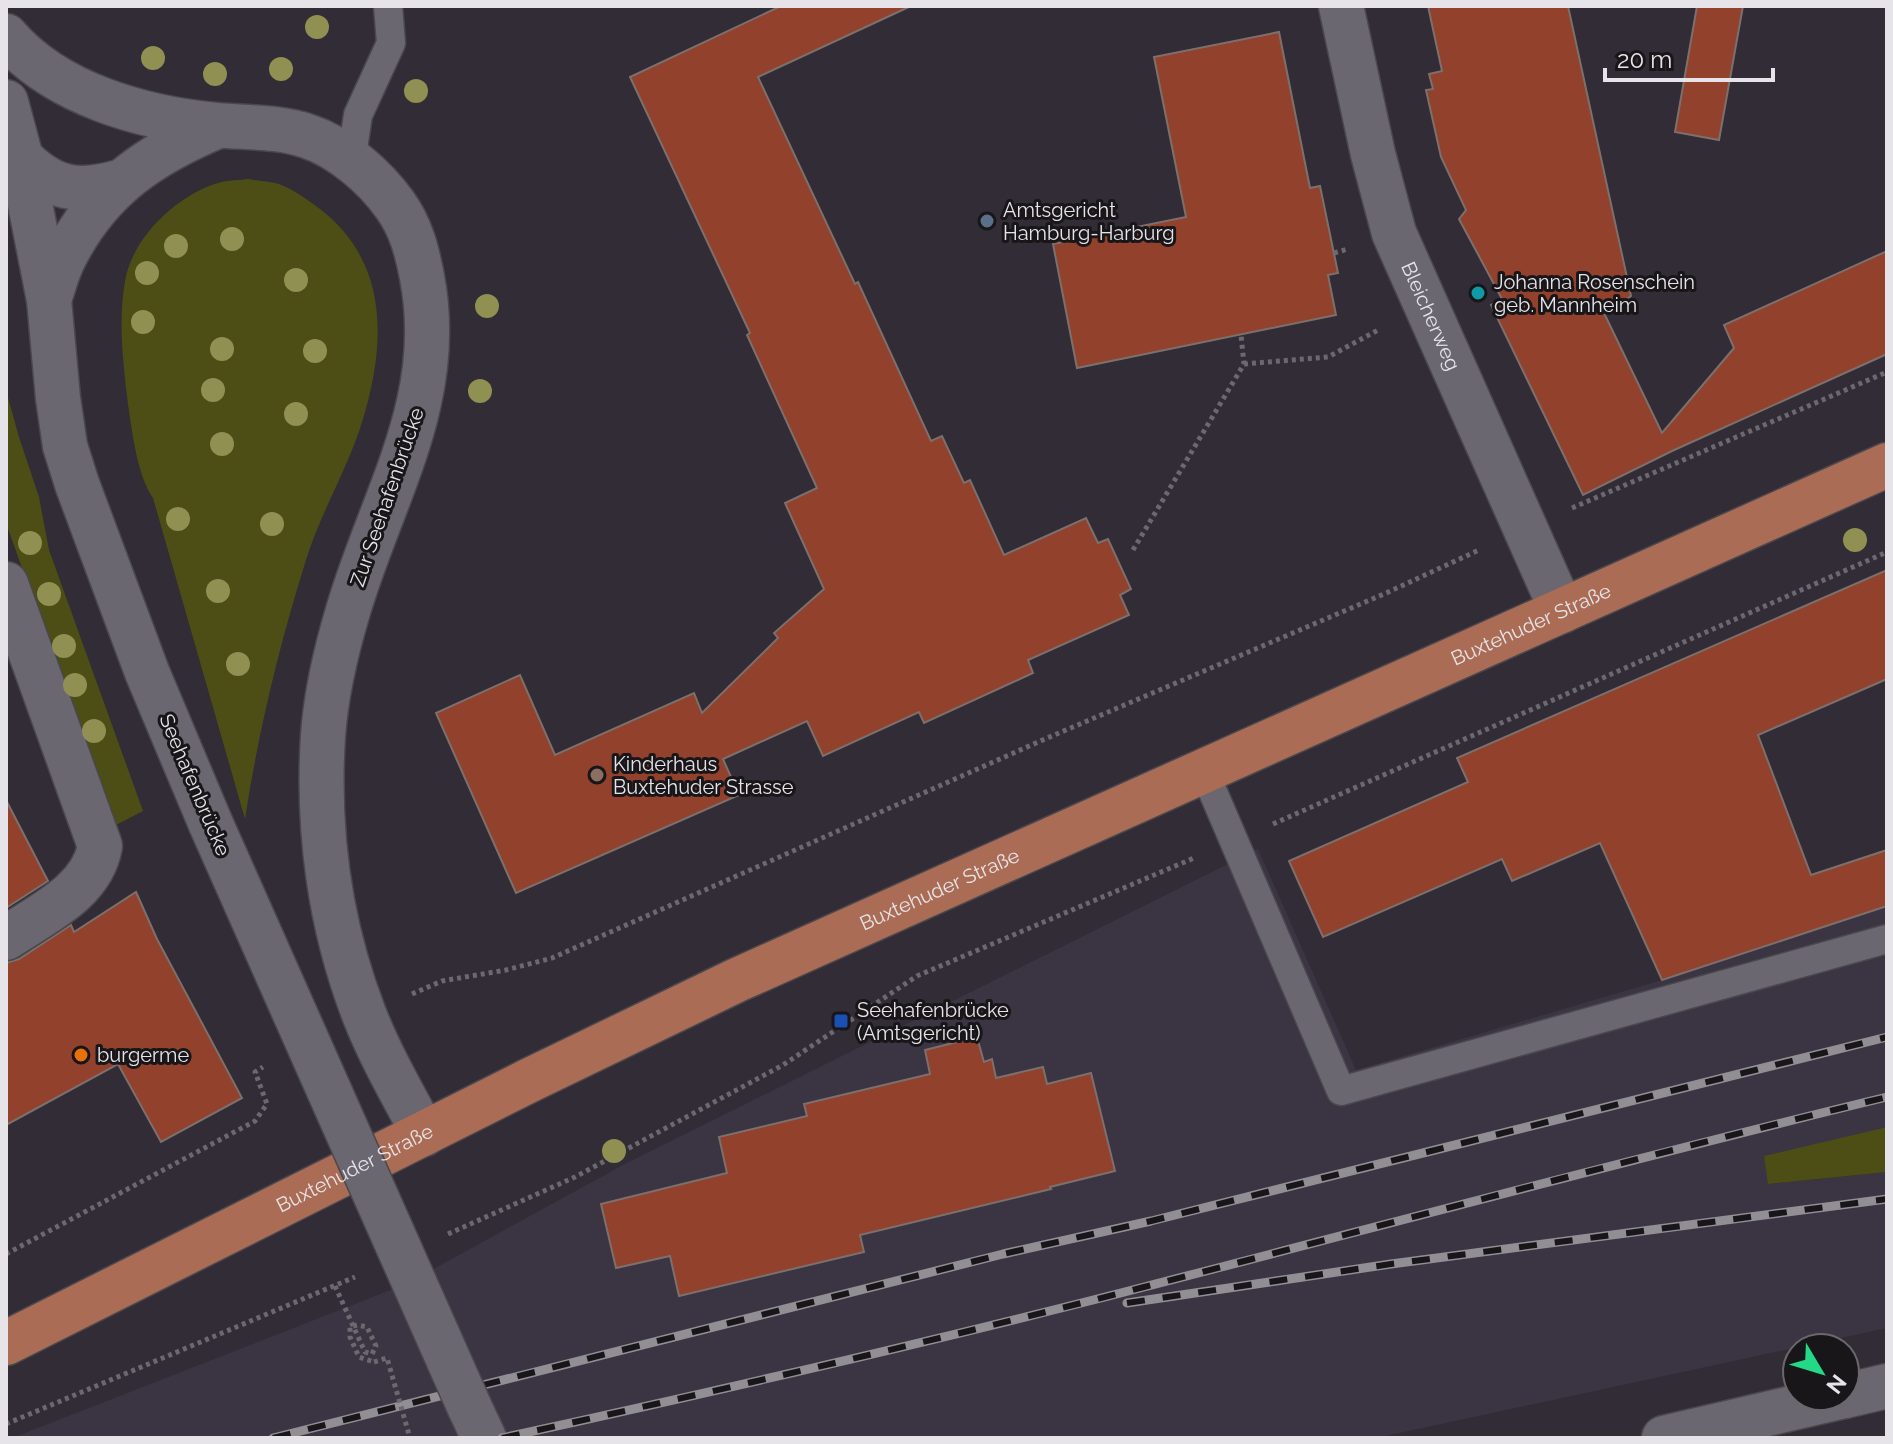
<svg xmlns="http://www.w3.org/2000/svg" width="1893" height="1444" font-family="Raleway,sans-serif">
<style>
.built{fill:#3b3442}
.green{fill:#4c4e15}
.building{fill:#91412c;stroke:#7c706d;stroke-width:2}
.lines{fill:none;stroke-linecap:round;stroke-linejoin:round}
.lane-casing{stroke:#4a474d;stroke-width:31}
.street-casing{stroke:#4a474d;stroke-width:47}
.secondary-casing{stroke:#4a474d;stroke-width:47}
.primary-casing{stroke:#4a474d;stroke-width:47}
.path{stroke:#6c6870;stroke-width:5;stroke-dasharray:4 4;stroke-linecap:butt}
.lane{stroke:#6b6770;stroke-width:28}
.street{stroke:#6b6770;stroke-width:44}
.secondary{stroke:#6b6770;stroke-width:44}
.primary{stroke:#aa6c54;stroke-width:44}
.rail-casing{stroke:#918e94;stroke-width:9}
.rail{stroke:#181619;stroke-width:6;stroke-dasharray:18;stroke-linecap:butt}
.secondary-bridge-casing{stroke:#4a474d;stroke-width:47;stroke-linecap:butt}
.path-bridge{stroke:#6c6870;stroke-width:5;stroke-dasharray:4 4;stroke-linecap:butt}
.secondary-bridge{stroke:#6b6770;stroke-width:44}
.tree{fill:#909052}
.service-dot{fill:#5c6f8a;stroke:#181619;stroke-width:3}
.culture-dot{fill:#0f9aa8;stroke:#181619;stroke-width:3}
.education-dot{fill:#8d6e63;stroke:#181619;stroke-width:3}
.transit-dot{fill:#1a4fb4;stroke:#181619;stroke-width:3}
.food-dot{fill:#e8710a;stroke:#181619;stroke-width:3}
.labels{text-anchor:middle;stroke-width:6;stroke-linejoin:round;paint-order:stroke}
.poi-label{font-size:20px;fill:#e6e4e9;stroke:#181619;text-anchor:start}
.street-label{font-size:20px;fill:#e6e4e9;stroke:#181619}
</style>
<rect width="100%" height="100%" fill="#312c35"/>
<polygon class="built" points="1258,849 1356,1070 1662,980 1887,906 1887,1127 1764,1157 1769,1184 1887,1172 1887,1328 1376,1438 12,1438 406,1284 621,1166"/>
<g class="green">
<path d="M249,179C258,181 269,181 279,184C293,189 308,200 320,209C389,262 386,343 363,419C349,467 321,511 306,560C279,646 259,729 245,819L153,498C137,475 132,431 128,404C123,363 118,322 125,281C132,238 177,195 218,183C228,180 239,180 249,179Z"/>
<polygon points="6,372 7,394 19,437 39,497 49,550 143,811 114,826 6,523"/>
<polygon points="1887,1127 1887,1172 1768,1184 1764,1156"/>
</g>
<g class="building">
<polygon points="781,6 911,6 758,77 855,284 858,282 931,441 942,436 964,483 970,480 1004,555 1086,518 1098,543 1108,539 1131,589 1120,595 1129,615 1028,660 1033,673 924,723 919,712 823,756 807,721 723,759 739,795 516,893 436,713 520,675 555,755 694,693 702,713 778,638 774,633 824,589 785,503 817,488 747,335 750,333 630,77"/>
<polygon points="1428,6 1568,6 1631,296 1604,313 1662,433 1734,348 1724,325 1887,251 1887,354 1672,451 1583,495 1491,305 1502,299 1459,219 1466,210 1441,157 1426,90 1433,89 1429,74 1442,71"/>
<polygon points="1697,6 1743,6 1719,140 1675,132"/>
<polygon points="1279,32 1310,188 1320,186 1338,273 1328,275 1336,315 1077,368 1053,244 1186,217 1154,57"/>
<polygon points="1887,570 1887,679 1758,735 1811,875 1887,850 1887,906 1662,980 1600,843 1512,881 1502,859 1323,937 1289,861 1468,782 1457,758"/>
<polygon points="6,800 48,881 6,908"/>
<polygon points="136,892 157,939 242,1098 161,1142 118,1064 6,1125 6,963 19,959 71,925 74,932"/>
<polygon points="977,1037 984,1062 992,1059 996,1078 1043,1067 1047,1084 1091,1073 1115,1171 1050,1187 1051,1189 860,1235 864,1252 679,1296 670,1256 616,1268 601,1204 727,1173 719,1137 807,1116 804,1104 930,1074 925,1050"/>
</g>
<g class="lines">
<g class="lane-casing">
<g id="lane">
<polyline points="351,162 358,115 391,43 388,6"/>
<polyline points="1204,771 1341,1091 1887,939"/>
</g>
</g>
<g class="street-casing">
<g id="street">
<path id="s1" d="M1341,6L1373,154L1394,233L1562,611"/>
<path d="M6,584L100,846C92,892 42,914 6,938"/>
</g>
</g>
<g class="secondary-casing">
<g id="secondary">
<path d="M6,36C56,94 142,118 216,125C246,128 278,126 307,136C341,147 375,177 395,205C411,227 417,251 422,277C446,401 381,498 348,611C336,651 326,694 323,736C317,830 330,926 364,1014C380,1055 403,1095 424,1134"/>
<polyline points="6,102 21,158 49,300 58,398 65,446 77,484 147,672 210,822"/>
<path d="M21,158C52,189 77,194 119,182"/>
<path d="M49,300C54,285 58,268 66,254C101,187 151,154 218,126"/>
<polyline points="1845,1396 1887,1386"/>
<polyline points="469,1406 484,1438"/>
<polyline points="1664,1438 1844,1396"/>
</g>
</g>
<g class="primary-casing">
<g id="primary">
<path id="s2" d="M6,1343L530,1080L737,980L1887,465"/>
</g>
</g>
<g class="path">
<polyline points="1334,253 1348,249"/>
<polyline points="1244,364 1328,357 1380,329"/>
<polyline points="1572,508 1887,372"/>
<polyline points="1133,550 1244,364 1241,335"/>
<polyline points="1273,824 1887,552"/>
<polyline points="412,994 442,981 506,970 552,958 1045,739 1384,594 1479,550"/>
<polyline points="448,1234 575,1177 783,1065 917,976 1194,858"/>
<polyline points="6,1254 255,1121 267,1104 255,1072 263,1067"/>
<polyline points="335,1286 365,1352 372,1354 376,1346 367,1327 357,1325 350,1327 350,1337 359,1357 374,1362"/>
<polyline points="6,1424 355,1277"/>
</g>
<use href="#lane" class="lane"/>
<use href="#street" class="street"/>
<use href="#secondary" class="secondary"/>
<use href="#primary" class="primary"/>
<g class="rail-casing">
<g id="rail">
<polyline points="1127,1303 1391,1264 1887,1199"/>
<polyline points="273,1438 1003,1254 1151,1221 1887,1037"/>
<path d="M502,1438C717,1391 931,1342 1144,1287C1392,1223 1638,1157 1887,1097"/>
</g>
</g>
<use href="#rail" class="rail"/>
<g class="secondary-bridge-casing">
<polyline id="secondary-bridge" points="210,822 469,1406"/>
</g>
<polyline class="path-bridge" points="374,1362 387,1358 410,1438"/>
<use href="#secondary-bridge" class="secondary-bridge"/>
</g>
<g class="tree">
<circle cx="317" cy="27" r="12"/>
<circle cx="153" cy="58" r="12"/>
<circle cx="281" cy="69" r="12"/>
<circle cx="215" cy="74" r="12"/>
<circle cx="416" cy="91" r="12"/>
<circle cx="232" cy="239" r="12"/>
<circle cx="176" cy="246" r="12"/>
<circle cx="147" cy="273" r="12"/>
<circle cx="296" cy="280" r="12"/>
<circle cx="487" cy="306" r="12"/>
<circle cx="143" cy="322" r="12"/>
<circle cx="222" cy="349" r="12"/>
<circle cx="315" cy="351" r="12"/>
<circle cx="213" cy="390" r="12"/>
<circle cx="480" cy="391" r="12"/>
<circle cx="296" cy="414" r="12"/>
<circle cx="222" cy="444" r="12"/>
<circle cx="178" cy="519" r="12"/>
<circle cx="272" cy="524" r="12"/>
<circle cx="1855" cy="540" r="12"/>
<circle cx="30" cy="543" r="12"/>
<circle cx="218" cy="591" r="12"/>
<circle cx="49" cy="594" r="12"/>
<circle cx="64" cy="646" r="12"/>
<circle cx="238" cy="664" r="12"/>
<circle cx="75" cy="685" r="12"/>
<circle cx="94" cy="731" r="12"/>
<circle cx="614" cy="1151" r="12"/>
</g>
<circle class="service-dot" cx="987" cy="221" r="8"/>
<circle class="culture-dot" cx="1478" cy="293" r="8"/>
<circle class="education-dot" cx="597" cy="775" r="8"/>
<rect class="transit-dot" x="833" y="1013" width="16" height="16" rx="4"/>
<circle class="food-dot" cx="81" cy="1055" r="8"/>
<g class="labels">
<g class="poi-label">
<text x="1003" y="217">Amtsgericht<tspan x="1003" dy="23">Hamburg-Harburg</tspan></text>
<text x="1494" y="289">Johanna Rosenschein<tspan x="1494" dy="23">geb. Mannheim</tspan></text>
<text x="613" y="771">Kinderhaus<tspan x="613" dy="23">Buxtehuder Strasse</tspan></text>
<text x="857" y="1017">Seehafenbrücke<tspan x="857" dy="23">(Amtsgericht)</tspan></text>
<text x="97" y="1062">burgerme</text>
</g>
<g class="street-label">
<text dy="7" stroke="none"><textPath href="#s1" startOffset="324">Bleicherweg</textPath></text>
<text transform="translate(387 497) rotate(-71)" y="7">Zur Seehafenbrücke</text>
<text dy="7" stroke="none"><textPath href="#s2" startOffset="1686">Buxtehuder Straße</textPath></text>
<text transform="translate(195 785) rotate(67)" y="7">Seehafenbrücke</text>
<text dy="7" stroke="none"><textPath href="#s2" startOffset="1038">Buxtehuder Straße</textPath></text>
<text dy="7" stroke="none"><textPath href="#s2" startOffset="390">Buxtehuder Straße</textPath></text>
</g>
</g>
<rect width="1893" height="1444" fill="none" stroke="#e6e4e9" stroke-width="16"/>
<g transform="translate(1821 1372) rotate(128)"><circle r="38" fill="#181619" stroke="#6a686c" stroke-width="2"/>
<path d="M0-6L14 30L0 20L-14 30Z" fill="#23d886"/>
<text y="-12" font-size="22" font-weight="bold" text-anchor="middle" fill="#e6e4e9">N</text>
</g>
<path d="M1605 68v12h168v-12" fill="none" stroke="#e6e4e9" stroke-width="4"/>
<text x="1617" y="68" font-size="24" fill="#e6e4e9" stroke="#181619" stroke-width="6" paint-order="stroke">20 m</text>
</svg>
